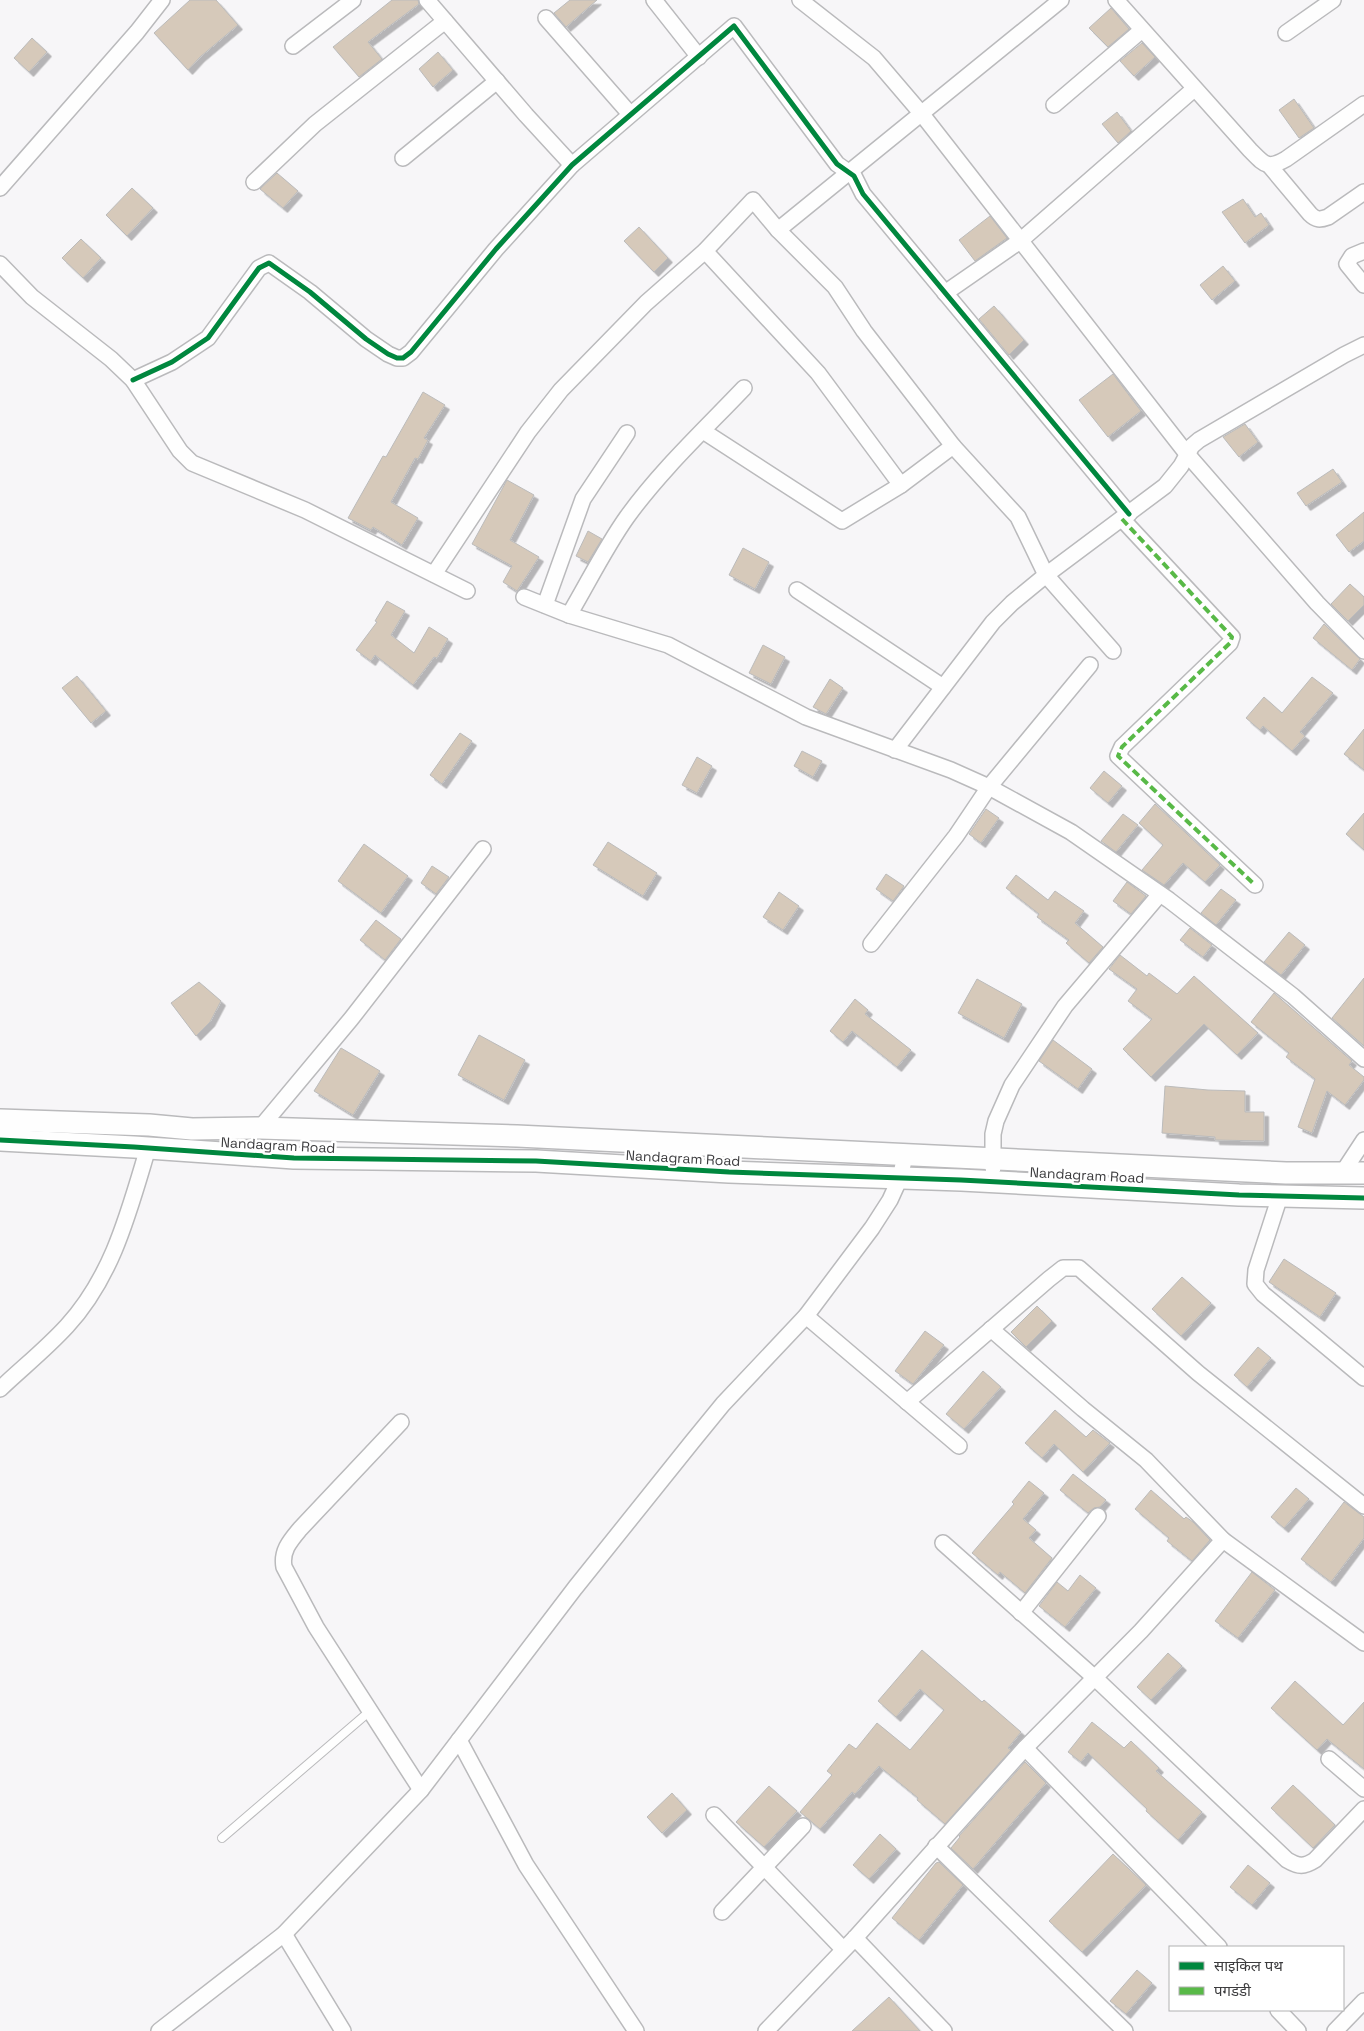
<svg xmlns="http://www.w3.org/2000/svg" width="1364" height="2031" font-family="'Space Grotesk','Noto Sans Devanagari',sans-serif">
<style>
.building{fill:#d6c9ba;stroke:#bbb;filter:url(#shadow)}
.lines{fill:none;stroke-linecap:round;stroke-linejoin:round}
.lane-casing{stroke:#bababc;stroke-width:10}
.street-casing{stroke:#bababc;stroke-width:18}
.secondary-casing{stroke:#bababc;stroke-width:24}
.lane{stroke:#fefefe;stroke-width:8}
.street{stroke:#fefefe;stroke-width:15}
.secondary{stroke:#fefefe;stroke-width:21}
.quiet{stroke:#58b947;stroke-width:4;stroke-dasharray:8 4;stroke-linecap:butt}
.cycleway-casing{stroke:#fff;stroke-width:8}
.cycleway{stroke:#00873e;stroke-width:5}
.labels{text-anchor:middle;stroke-width:5;stroke-linejoin:round;paint-order:stroke}
.street-label{font-size:14px;fill:#3c3c3e;stroke:#fff}
</style>
<defs>
<filter id="shadow"><feDropShadow dx="4.5" dy="4.5" stdDeviation="0" flood-color="#0004"/></filter>
</defs>
<rect width="100%" height="100%" fill="#f7f6f8"/>
<g class="building">
<polygon points="190,0 216,0 238,25 200,57 188,70 154,33"/>
<polygon points="392,0 418,0 419,4 368,42 382,59 359,77 333,47"/>
<polygon points="570,0 597,0 566,27 554,13"/>
<polygon points="1111,8 1129,29 1108,47 1089,28"/>
<polygon points="32,38 47,52 29,72 14,58"/>
<polygon points="1142,43 1155,57 1134,76 1120,61"/>
<polygon points="438,52 453,70 433,87 419,69"/>
<polygon points="1294,99 1314,128 1299,138 1279,110"/>
<polygon points="1117,112 1131,131 1118,143 1102,124"/>
<polygon points="277,173 298,191 283,208 260,189"/>
<polygon points="132,188 153,208 127,236 106,215"/>
<polygon points="1243,199 1255,217 1261,213 1269,225 1245,243 1222,212"/>
<polygon points="990,216 1007,238 975,261 959,240"/>
<polygon points="639,227 668,258 654,272 624,241"/>
<polygon points="81,239 101,258 83,278 62,258"/>
<polygon points="1223,266 1235,281 1212,300 1200,285"/>
<polygon points="994,306 1024,340 1009,355 979,319"/>
<polygon points="1113,374 1141,411 1108,437 1079,400"/>
<polygon points="423,392 445,405 424,438 428,440 418,459 415,458 391,502 418,518 402,545 373,527 371,530 348,518 383,456 386,457"/>
<polygon points="1245,424 1258,442 1239,457 1223,437"/>
<polygon points="1333,469 1342,482 1306,506 1297,493"/>
<polygon points="507,480 534,495 510,540 539,557 517,591 503,582 512,566 472,544"/>
<polygon points="1364,512 1364,541 1349,552 1336,535"/>
<polygon points="588,531 602,539 588,562 576,556"/>
<polygon points="743,548 769,562 755,589 729,575"/>
<polygon points="1350,584 1364,597 1364,605 1348,621 1331,604"/>
<polygon points="387,601 405,611 391,635 414,653 429,627 448,639 437,658 434,657 413,685 375,655 371,661 356,650 377,622 375,621"/>
<polygon points="1324,624 1360,659 1352,670 1313,638"/>
<polygon points="763,645 785,657 771,684 749,673"/>
<polygon points="77,676 106,711 91,723 62,688"/>
<polygon points="1312,677 1333,693 1300,732 1305,736 1292,751 1263,726 1260,730 1246,718 1264,697 1282,713"/>
<polygon points="830,679 843,688 826,714 813,707"/>
<polygon points="1364,729 1364,770 1344,754"/>
<polygon points="460,733 472,741 442,784 430,775"/>
<polygon points="802,751 822,761 813,777 794,766"/>
<polygon points="697,757 712,766 697,793 682,785"/>
<polygon points="1104,771 1122,786 1108,803 1090,788"/>
<polygon points="1155,804 1220,865 1205,882 1183,863 1164,885 1142,870 1163,845 1139,823"/>
<polygon points="986,809 999,818 981,843 969,834"/>
<polygon points="1364,813 1364,850 1346,834"/>
<polygon points="1123,814 1138,825 1116,852 1101,841"/>
<polygon points="608,842 657,873 643,896 593,865"/>
<polygon points="364,844 408,876 381,913 338,881"/>
<polygon points="432,866 449,877 436,894 421,883"/>
<polygon points="886,874 904,886 893,901 876,889"/>
<polygon points="1016,875 1048,900 1055,891 1084,911 1075,923 1103,947 1089,963 1066,943 1069,940 1037,917 1039,914 1006,888"/>
<polygon points="1127,882 1146,896 1131,914 1113,901"/>
<polygon points="1221,889 1236,900 1216,925 1201,913"/>
<polygon points="779,892 799,906 783,930 763,917"/>
<polygon points="376,920 401,939 385,960 360,940"/>
<polygon points="1190,928 1212,945 1203,957 1180,940"/>
<polygon points="1289,932 1305,945 1281,975 1264,962"/>
<polygon points="1120,955 1147,976 1149,973 1177,994 1194,976 1258,1033 1237,1055 1204,1024 1151,1077 1123,1049 1152,1019 1128,1001 1137,989 1109,969"/>
<polygon points="1364,978 1364,1046 1332,1018"/>
<polygon points="977,979 1022,1004 1004,1038 958,1013"/>
<polygon points="199,982 221,1001 210,1022 196,1036 171,1003"/>
<polygon points="1274,993 1352,1061 1349,1065 1364,1077 1364,1080 1345,1105 1327,1091 1312,1133 1298,1127 1315,1079 1286,1057 1289,1053 1251,1022"/>
<polygon points="855,999 868,1010 865,1014 911,1050 897,1067 852,1031 843,1042 830,1031"/>
<polygon points="479,1035 525,1060 504,1100 458,1075"/>
<polygon points="1053,1040 1092,1069 1078,1089 1039,1061"/>
<polygon points="341,1048 380,1071 353,1115 314,1091"/>
<polygon points="1165,1086 1208,1090 1245,1091 1245,1112 1264,1112 1264,1141 1215,1140 1215,1137 1162,1133"/>
<polygon points="1284,1259 1336,1293 1320,1317 1269,1282"/>
<polygon points="1182,1277 1211,1303 1181,1336 1152,1309"/>
<polygon points="1037,1306 1052,1321 1026,1347 1011,1332"/>
<polygon points="925,1331 944,1345 913,1384 895,1371"/>
<polygon points="1258,1347 1271,1358 1247,1387 1234,1375"/>
<polygon points="983,1371 1001,1387 964,1429 946,1414"/>
<polygon points="1055,1410 1086,1437 1093,1430 1110,1443 1083,1472 1054,1444 1042,1458 1025,1443"/>
<polygon points="1073,1474 1106,1500 1100,1507 1094,1508 1088,1513 1060,1490"/>
<polygon points="1029,1481 1044,1493 1023,1519 1036,1530 1029,1538 1052,1558 1025,1593 1000,1572 998,1575 972,1553 1014,1504 1012,1502"/>
<polygon points="1296,1488 1309,1499 1284,1528 1271,1517"/>
<polygon points="1151,1490 1184,1519 1186,1517 1193,1522 1210,1540 1192,1561 1167,1541 1169,1538 1135,1509"/>
<polygon points="1344,1502 1364,1517 1364,1538 1331,1582 1301,1559"/>
<polygon points="1252,1572 1275,1590 1238,1638 1215,1621"/>
<polygon points="1080,1575 1096,1588 1065,1627 1039,1606 1057,1582 1068,1591"/>
<polygon points="922,1650 982,1702 984,1700 1021,1732 1008,1748 1011,1750 945,1824 917,1800 918,1798 879,1766 855,1794 852,1792 820,1829 800,1812 832,1775 827,1771 849,1744 856,1749 877,1723 910,1750 944,1710 920,1689 896,1717 878,1701"/>
<polygon points="1168,1653 1182,1666 1151,1700 1137,1687"/>
<polygon points="1295,1681 1343,1725 1364,1702 1364,1769 1327,1739 1317,1750 1271,1708"/>
<polygon points="1092,1722 1124,1748 1131,1741 1159,1768 1156,1771 1202,1812 1178,1840 1146,1811 1147,1809 1088,1753 1081,1762 1068,1752"/>
<polygon points="1025,1762 1046,1783 973,1869 951,1848 960,1837 959,1836"/>
<polygon points="1293,1785 1335,1825 1313,1848 1271,1808"/>
<polygon points="769,1786 797,1811 764,1847 736,1822"/>
<polygon points="672,1793 687,1810 662,1833 647,1817"/>
<polygon points="880,1834 896,1849 869,1879 853,1865"/>
<polygon points="1113,1854 1146,1885 1082,1952 1049,1921"/>
<polygon points="939,1862 963,1885 919,1940 892,1918 936,1863"/>
<polygon points="1248,1865 1270,1883 1252,1905 1230,1887"/>
<polygon points="1137,1970 1152,1983 1126,2014 1110,2001"/>
<polygon points="889,1997 920,2031 852,2031"/>
</g>
<g class="lines">
<g class="lane-casing">
<polyline id="lane" points="222,1838 370,1711"/>
</g>
<g class="street-casing">
<g id="street">
<polyline points="427,0 526,115 572,165"/>
<polyline points="654,0 699,57"/>
<polyline points="800,0 874,58 921,113 1187,454 1317,603 1364,651"/>
<path d="M1116,0L1250,150C1264,164 1267,170 1286,159L1364,104"/>
<polyline points="546,18 630,114"/>
<polyline points="1286,33 1333,0"/>
<polyline points="293,46 353,0"/>
<polyline points="1054,105 1142,30"/>
<polyline points="403,158 497,81"/>
<path d="M1269,165L1310,214C1316,220 1320,220 1328,217L1364,192"/>
<polyline points="254,182 315,124 445,21"/>
<polyline points="0,188 137,32 162,0"/>
<polyline points="778,230 1061,0"/>
<polyline points="705,251 818,373 901,485"/>
<polyline points="1364,251 1352,256 1347,264 1364,285"/>
<polyline points="0,264 32,297 111,359 133,380 180,451 192,463 305,510 467,591"/>
<polyline points="945,293 1020,241 1194,89"/>
<polyline points="133,380 172,362 208,338 259,268 269,263 310,292 366,339 388,354 397,358 403,358 411,352 496,249 572,165 734,26 837,164 854,176 863,194 1129,514"/>
<polyline points="703,431 842,521 901,485 953,446"/>
<polyline points="1122,519 1232,637 1230,643 1122,747 1118,756 1255,885"/>
<polyline points="434,574 528,432 561,390 646,303 705,251 753,200 778,230 835,287 864,331 953,446 1018,517 1046,575 1113,651"/>
<polyline points="797,590 943,687"/>
<polyline points="524,597 569,615 668,645 806,717 951,770 989,787 1071,832 1169,900 1293,996 1364,1059"/>
<polyline points="545,605 583,499 627,433"/>
<path d="M569,615C588,583 605,548 627,517C661,470 704,430 744,388"/>
<polyline points="895,750 993,622 1012,603 1046,575 1165,486 1181,466 1192,446 1199,440 1344,355 1364,345"/>
<polyline points="871,944 956,836 989,787 1090,665"/>
<polyline points="260,1128 351,1019 483,849"/>
<polyline points="993,1168 993,1134 996,1121 1012,1085 1065,1006 1160,894"/>
<polyline points="1343,1172 1364,1140"/>
<polyline points="1280,1196 1256,1270 1255,1284 1263,1294 1364,1378"/>
<polyline points="806,1316 959,1446"/>
<polyline points="991,1329 1083,1409 1146,1460 1223,1540 1364,1643"/>
<path d="M0,1389C22,1368 46,1349 67,1326C113,1276 129,1211 148,1148"/>
<polyline points="907,1402 1049,1279 1063,1268 1079,1268 1198,1373 1364,1506"/>
<path d="M401,1422L300,1529C290,1541 281,1551 284,1567L316,1627L421,1790"/>
<path d="M943,1543L1095,1678L1287,1860C1299,1867 1304,1867 1315,1860L1364,1809"/>
<polyline points="1021,1613 1098,1516"/>
<polyline points="459,1740 526,1865 636,2031"/>
<polyline points="1025,1748 1219,1947"/>
<polyline points="1329,1759 1364,1789"/>
<polyline points="714,1815 843,1949"/>
<polyline points="936,1846 1125,2031"/>
<polyline points="722,1912 803,1826"/>
<polyline points="284,1934 343,2031"/>
<polyline points="855,1938 944,2031"/>
<polyline points="1278,2010 1298,2031"/>
<polyline points="159,2031 284,1934 421,1790 575,1588 692,1442 723,1404 806,1316 872,1228 890,1200 900,1178 905,1156"/>
<polyline points="766,2031 855,1938 1025,1748 1141,1631 1223,1540"/>
<polyline points="1335,2031 1364,2001"/>
</g>
</g>
<g class="secondary-casing">
<g id="secondary">
<polyline points="0,1120 149,1125 192,1129 260,1128 517,1136 1286,1173 1364,1173"/>
<polyline points="0,1140 134,1147 294,1158 536,1161 729,1172 961,1180 1239,1195 1364,1198"/>
</g>
</g>
<use href="#lane" class="lane"/>
<use href="#street" class="street"/>
<use href="#secondary" class="secondary"/>
<polyline class="quiet" points="1122,519 1232,637 1230,643 1122,747 1118,756 1255,885"/>
<g class="cycleway-casing">
<g id="cycleway">
<polyline points="133,380 172,362 208,338 259,268 269,263 310,292 366,339 388,354 397,358 403,358 411,352 496,249 572,165 734,26 837,164 854,176 863,194 1129,514"/>
<polyline points="0,1140 134,1147 294,1158 536,1161 729,1172 961,1180 1239,1195 1364,1198"/>
</g>
</g>
<use href="#cycleway" class="cycleway"/>
</g>
<g class="labels">
<g class="street-label">
<text transform="translate(278 1145) rotate(3)" y="5">Nandagram Road</text>
<text transform="translate(683 1158) rotate(3)" y="5">Nandagram Road</text>
<text transform="translate(1087 1175) rotate(3)" y="5">Nandagram Road</text>
</g>
</g>
<rect x="1169" y="1946" width="175" height="65" fill="#ffffff" stroke="#b1b1b2"/>
<rect x="1179" y="1962" width="25" height="8" fill="#00873e" stroke="#b1b1b2"/>
<text x="1214" y="1971" font-size="15" fill="#3c3c3e">साइकिल पथ</text>
<rect x="1179" y="1987" width="25" height="8" fill="#58b947" stroke="#b1b1b2"/>
<text x="1214" y="1996" font-size="15" fill="#3c3c3e">पगडंडी</text>
</svg>
